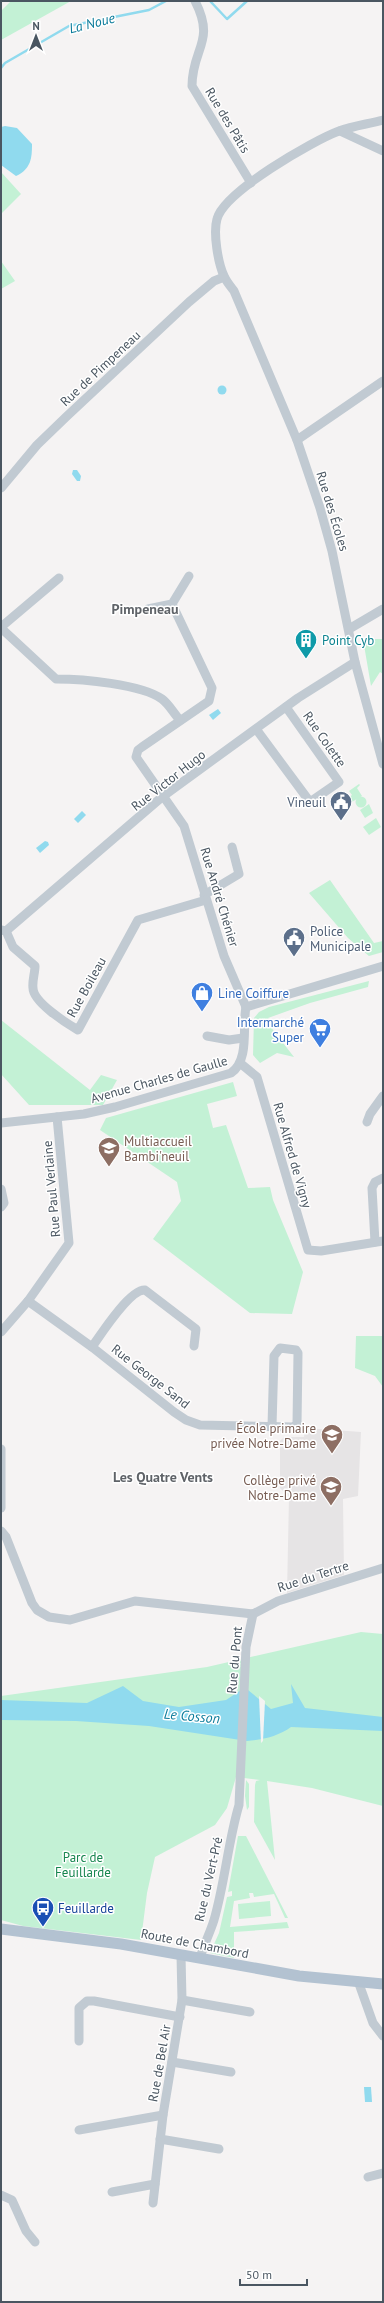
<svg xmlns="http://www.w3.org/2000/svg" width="384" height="2303" font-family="'PT Sans',sans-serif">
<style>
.education{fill:#e6e4e5}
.green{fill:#c3f1d5}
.water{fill:#90daee}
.pier{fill:#f5f3f3}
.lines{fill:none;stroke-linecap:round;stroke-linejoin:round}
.stream{stroke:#90daee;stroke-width:2.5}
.minor{stroke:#c1cad2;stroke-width:9}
.major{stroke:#b3c2d1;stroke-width:11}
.labels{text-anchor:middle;stroke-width:3;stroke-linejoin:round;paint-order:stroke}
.street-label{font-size:13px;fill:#4a5661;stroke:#fff}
.culture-label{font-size:13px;fill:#0d838f;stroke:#fff;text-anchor:start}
.service-label{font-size:13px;fill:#4e5e75;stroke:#fff;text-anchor:end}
.shop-label{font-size:13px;fill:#366cbe;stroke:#fff;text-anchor:start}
.education-label{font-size:13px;fill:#785e54;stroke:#fff;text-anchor:end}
.park-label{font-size:13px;fill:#17864f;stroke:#fff}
.transit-label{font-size:13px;fill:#164399;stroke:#fff;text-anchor:start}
.water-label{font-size:14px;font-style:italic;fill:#0c7c9b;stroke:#fff}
.neighbourhood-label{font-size:14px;font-weight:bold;fill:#5f6368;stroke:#fff}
</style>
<rect width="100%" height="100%" fill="#f5f3f3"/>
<polygon class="education" points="305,1428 361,1432 358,1496 343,1499 344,1575 287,1593 289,1497 280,1488 280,1441 284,1437 304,1437"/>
<g class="green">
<polygon points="11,1 71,1 1,40 1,11"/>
<polygon points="1,172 21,194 1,214"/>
<polygon points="1,261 15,281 1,289"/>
<polygon points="372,639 383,639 383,674 380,672 371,686 364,645"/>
<polygon points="359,784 360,785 357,788 362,796 345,806 342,802 352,795 349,791"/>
<circle cx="361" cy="802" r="5.5"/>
<polygon points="369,804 373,813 365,818 360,810"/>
<polygon points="376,818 381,827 369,835 363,827"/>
<polygon points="330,880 374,943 383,941 383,952 369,956 348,938 309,893"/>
<polygon points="369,981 368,987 310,1003 268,1018 273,1030 294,1057 277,1053 260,1063 253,1055 254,1018 259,1012 269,1007"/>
<polygon points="1,1020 90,1090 101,1075 117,1080 103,1105 29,1105 1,1074"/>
<polygon points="233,1082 237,1096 207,1104 213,1128 226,1125 248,1188 270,1187 273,1200 303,1272 292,1314 250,1313 153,1239 181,1201 177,1182 100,1130 106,1118"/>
<polygon points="356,1336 383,1336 383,1387 375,1376 355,1368"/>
<polygon points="361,1632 383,1634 383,1806 312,1788 267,1781 275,1860 254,1822 255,1785 256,1781 260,1780 236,1777 227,1808 215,1825 155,1857 147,1893 141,1940 23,1926 1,1920 1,1696 207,1667"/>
<polygon points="246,1780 249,1784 249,1807 247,1810 245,1796"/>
<polygon points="238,1836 246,1836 288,1918 285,1918 274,1894 254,1897 253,1893 249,1893 250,1898 234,1901 230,1927 287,1922 289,1928 234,1932 234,1958 210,1953 219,1933 227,1897 232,1896 232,1891 228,1892"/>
<polygon points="270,1901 271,1916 239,1919 238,1904"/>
</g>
<g class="water">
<path d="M5,126L17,128L32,144C32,158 31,169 16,176L1,165V127Z"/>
<circle cx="222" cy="390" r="4.5"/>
<polygon points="73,470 77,470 81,476 80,481 77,481 72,474"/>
<polygon points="218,709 221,713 213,720 209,715"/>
<polygon points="82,811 86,815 78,823 74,819"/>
<polygon points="45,841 48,842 49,845 40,853 36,848"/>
<path d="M291,1684L305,1708L383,1717V1731L291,1727C279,1736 262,1740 247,1741L149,1726L76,1721L1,1720V1700L87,1703L123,1686L143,1701L179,1707L226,1700L241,1690H248L271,1709L293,1703Z"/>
<polygon points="364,2087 371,2087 372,2102 365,2102"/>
</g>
<polygon class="pier" points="259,1696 265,1701 263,1741 261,1743"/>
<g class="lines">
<g class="stream">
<polyline points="210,1 227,19 247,1"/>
<polyline points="1,68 5,63 69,26 149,10 166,1"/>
</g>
<g class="minor">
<path d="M195,1C216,42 192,48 192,86L251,183"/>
<path d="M383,120C368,124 353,126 339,131C312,141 224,192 217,219C213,233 218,263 224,276C226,281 231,287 234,291L297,440L320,508L332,551L355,662L383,764"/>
<polyline points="340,131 383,151"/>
<polyline points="297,440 383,381"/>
<polyline points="1,488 37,445 66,417 189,302 214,281 224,277"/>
<polyline points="172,604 212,688 209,701 142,747 138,750 136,757 184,826 224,956 246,1007"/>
<polyline points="148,609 172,604 189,576"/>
<polyline points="1,627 59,578"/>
<path d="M1,628L56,679C82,679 141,684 162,699C169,704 174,714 180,720"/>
<polyline points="349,629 383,609"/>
<polyline points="256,729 310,802 339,782 286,707"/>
<polyline points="204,895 239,874 232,847"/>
<path d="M1,930L6,931L13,947L35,966C35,973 32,981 33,988C33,1002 66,1023 78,1030L138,920L206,900"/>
<polyline points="6,931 162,797 298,698 355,662"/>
<polyline points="246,1007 383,966"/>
<polyline points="207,1036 229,1040 243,1038"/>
<polyline points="240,1063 257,1077 308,1250 321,1251 383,1241"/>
<polyline points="367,1122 370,1114 383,1096"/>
<path d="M1,1123L84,1114L115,1107L231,1073C250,1060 242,1026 246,1007"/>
<polyline points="1,1189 4,1203 1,1207"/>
<polyline points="375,1242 372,1188 375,1182 383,1178"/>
<polyline points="28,1301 92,1347 174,1412 186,1420 200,1425 293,1427 297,1424 298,1353 296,1350 280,1348 274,1356 272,1426"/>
<polyline points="1,1332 28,1301 69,1243 57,1117"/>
<path d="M92,1347C101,1334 130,1289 145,1290L196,1329L194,1346"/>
<polyline points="1,1449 1,1508"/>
<polyline points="1,1531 6,1537 32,1603 37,1610 49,1617 70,1620 135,1601 253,1614"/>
<polyline points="253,1614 278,1601 383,1568"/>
<path d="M200,1958C204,1944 210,1933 214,1920C225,1882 228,1842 239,1805L246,1647L253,1614"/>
<polyline points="358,1981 373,2023 383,2036"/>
<polyline points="182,2000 250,2012"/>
<polyline points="79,2041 79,2008 87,2001 94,2001 180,2017"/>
<polyline points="172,2062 231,2072"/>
<polyline points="79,2130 163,2115"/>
<polyline points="160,2139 219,2149"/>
<polyline points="368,2177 383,2173"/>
<polyline points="112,2192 155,2184"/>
<polyline points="1,2195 12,2200 26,2231 35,2242"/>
<polyline points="153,2203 163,2115 182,2000 181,1955"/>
</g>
<polyline class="major" points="1,1929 121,1944 299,1976 383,1984"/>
</g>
<defs>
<g id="building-pin" transform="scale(1.15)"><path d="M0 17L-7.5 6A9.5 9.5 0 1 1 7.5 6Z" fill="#0f9aa8" stroke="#fff"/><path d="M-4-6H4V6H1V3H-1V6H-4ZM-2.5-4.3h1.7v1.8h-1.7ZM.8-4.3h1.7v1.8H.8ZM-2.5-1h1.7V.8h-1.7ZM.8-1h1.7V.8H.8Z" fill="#fff"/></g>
<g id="civic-pin" transform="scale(1.15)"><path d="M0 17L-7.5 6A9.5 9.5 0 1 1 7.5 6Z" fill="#5c6f8a" stroke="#fff"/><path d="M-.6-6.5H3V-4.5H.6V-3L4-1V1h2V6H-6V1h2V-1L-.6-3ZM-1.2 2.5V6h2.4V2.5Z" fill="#fff"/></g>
<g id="shop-pin" transform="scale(1.15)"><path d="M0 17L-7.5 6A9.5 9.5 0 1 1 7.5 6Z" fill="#3f7fe0" stroke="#fff"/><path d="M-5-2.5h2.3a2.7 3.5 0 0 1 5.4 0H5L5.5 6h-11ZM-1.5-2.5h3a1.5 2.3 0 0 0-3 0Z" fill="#fff"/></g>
<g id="supermarket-pin" transform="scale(1.15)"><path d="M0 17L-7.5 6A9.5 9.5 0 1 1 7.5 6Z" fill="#3f7fe0" stroke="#fff"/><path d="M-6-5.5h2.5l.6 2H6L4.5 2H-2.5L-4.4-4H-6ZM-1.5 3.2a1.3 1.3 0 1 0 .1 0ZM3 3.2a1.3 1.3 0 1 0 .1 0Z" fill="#fff"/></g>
<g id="school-pin" transform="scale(1.15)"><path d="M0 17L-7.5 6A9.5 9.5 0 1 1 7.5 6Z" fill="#8d6e63" stroke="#fff"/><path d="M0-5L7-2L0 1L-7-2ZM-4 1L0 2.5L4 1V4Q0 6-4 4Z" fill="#fff"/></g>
<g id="bus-pin" transform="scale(1.15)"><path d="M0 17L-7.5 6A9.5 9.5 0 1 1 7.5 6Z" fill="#1a4fb4" stroke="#fff"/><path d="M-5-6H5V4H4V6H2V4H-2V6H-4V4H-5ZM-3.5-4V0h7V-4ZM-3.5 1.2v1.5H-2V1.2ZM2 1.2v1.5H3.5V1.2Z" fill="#fff"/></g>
</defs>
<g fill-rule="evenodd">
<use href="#building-pin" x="306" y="640"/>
<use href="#civic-pin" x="341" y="802"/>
<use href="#civic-pin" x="294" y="938"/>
<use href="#shop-pin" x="202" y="993"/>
<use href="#supermarket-pin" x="320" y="1029"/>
<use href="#school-pin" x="109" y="1148"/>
<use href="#school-pin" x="332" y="1435"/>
<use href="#school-pin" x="331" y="1487"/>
<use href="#bus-pin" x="43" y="1908"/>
</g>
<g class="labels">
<g class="street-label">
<text transform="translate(228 120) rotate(59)" y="5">Rue des Pâtis</text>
<text transform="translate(100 368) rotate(-43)" y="5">Rue de Pimpeneau</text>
<text transform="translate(333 511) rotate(73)" y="5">Rue des Écoles</text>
<text transform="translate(325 739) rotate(55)" y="5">Rue Colette</text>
<text transform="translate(168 780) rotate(-38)" y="5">Rue Victor Hugo</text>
<text transform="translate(220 897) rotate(73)" y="5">Rue André Chénier</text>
<text transform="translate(86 987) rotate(-61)" y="5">Rue Boileau</text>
<text transform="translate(159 1079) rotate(-16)" y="5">Avenue Charles de Gaulle</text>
<text transform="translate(293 1155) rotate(74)" y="5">Rue Alfred de Vigny</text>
<text transform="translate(51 1189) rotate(-95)" y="5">Rue Paul Verlaine</text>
<text transform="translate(151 1376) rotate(38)" y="5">Rue George Sand</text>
<text transform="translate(313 1576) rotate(-18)" y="5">Rue du Tertre</text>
<text transform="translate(234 1660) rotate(-85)" y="5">Rue du Pont</text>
<text transform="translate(208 1879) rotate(-77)" y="5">Rue du Vert-Pré</text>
<text transform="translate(195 1943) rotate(11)" y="5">Route de Chambord</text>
<text transform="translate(159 2063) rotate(-80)" y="5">Rue de Bel Air</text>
</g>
<g class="culture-label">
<text x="322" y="645">Point Cyb</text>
</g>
<g class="service-label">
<text x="326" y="807">Vineuil</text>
<text x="310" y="936" text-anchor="start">Police<tspan x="310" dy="15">Municipale</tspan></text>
</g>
<g class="shop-label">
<text x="218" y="998">Line Coiffure</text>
<text x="304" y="1027" text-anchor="end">Intermarché<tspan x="304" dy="15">Super</tspan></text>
</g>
<g class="education-label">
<text x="124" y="1146" text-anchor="start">Multiaccueil<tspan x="124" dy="15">Bambi'neuil</tspan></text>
<text x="316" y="1433">École primaire<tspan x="316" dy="15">privée Notre-Dame</tspan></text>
<text x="316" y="1485">Collège privé<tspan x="316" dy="15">Notre-Dame</tspan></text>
</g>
<g class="park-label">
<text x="83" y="1862">Parc de<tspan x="83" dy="15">Feuillarde</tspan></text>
</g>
<g class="transit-label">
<text x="58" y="1913">Feuillarde</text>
</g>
<g class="water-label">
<text transform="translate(92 23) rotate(-14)" y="5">La Noue</text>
<text transform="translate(192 1716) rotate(5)" y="5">Le Cosson</text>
</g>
<g class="neighbourhood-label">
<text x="145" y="614">Pimpeneau</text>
<text x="163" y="1482">Les Quatre Vents</text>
</g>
</g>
<rect width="384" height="2303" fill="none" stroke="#4a5661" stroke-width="4"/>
<g transform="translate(36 36)" stroke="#ffffff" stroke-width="3" paint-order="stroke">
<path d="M0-3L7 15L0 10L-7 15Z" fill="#4a5661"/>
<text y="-6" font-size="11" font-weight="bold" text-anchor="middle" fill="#4a5661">N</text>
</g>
<path d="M240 2279v6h67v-6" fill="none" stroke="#4a5661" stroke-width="2"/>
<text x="246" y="2279" font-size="12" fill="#4a5661" stroke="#ffffff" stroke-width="3" paint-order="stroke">50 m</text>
</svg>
